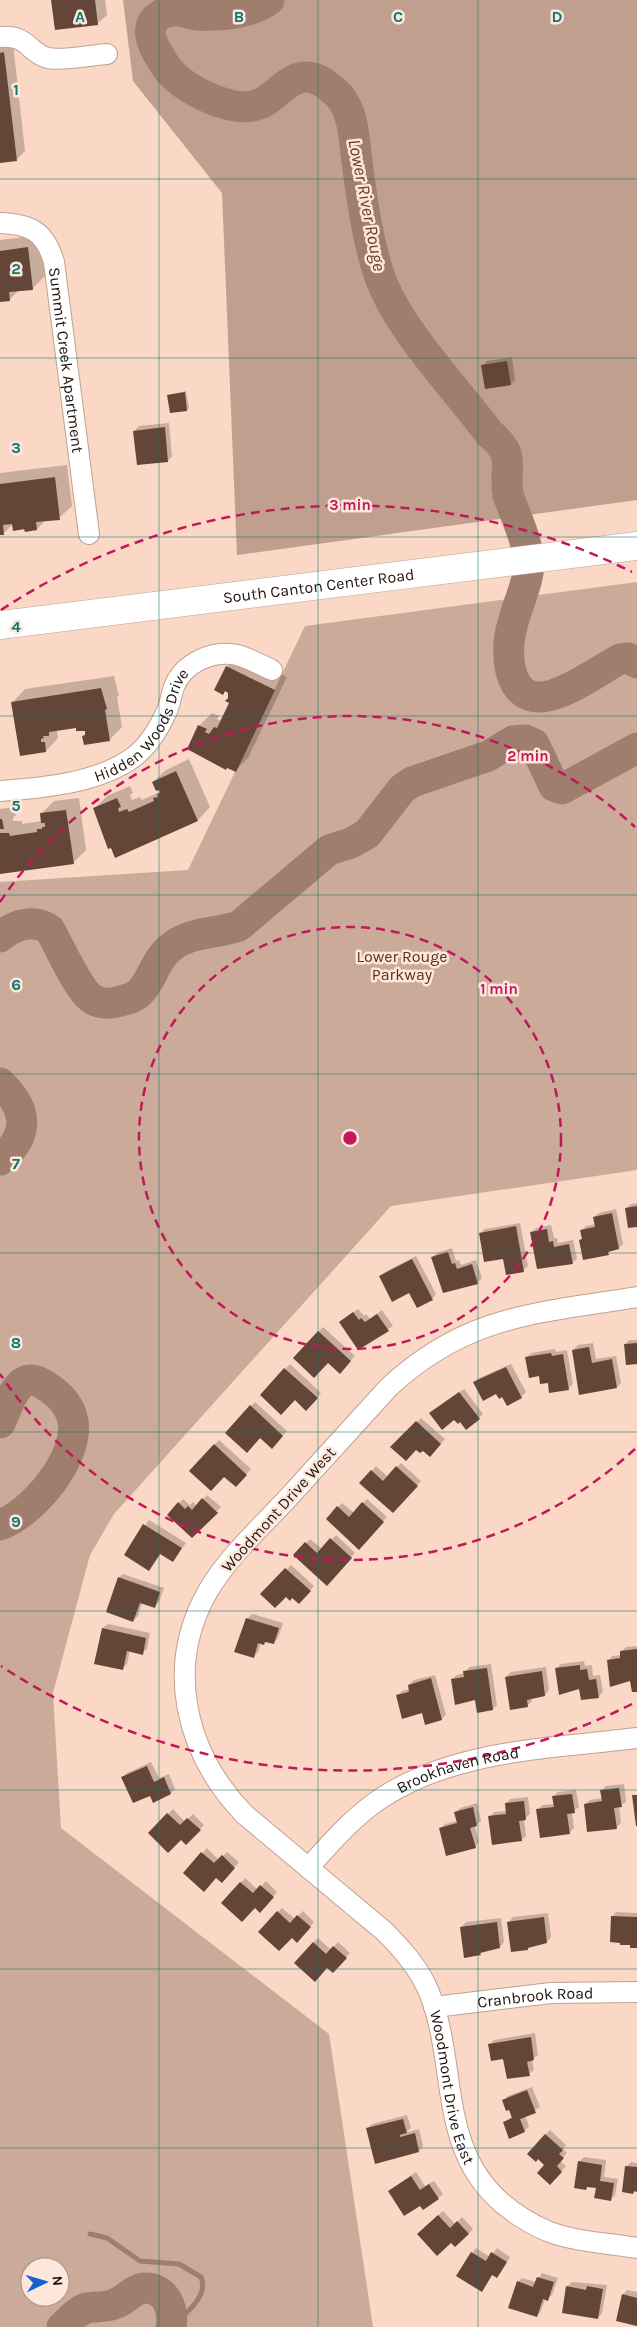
<svg xmlns="http://www.w3.org/2000/svg" width="637" height="2327" font-family="Karla,sans-serif">
<style>
.green{fill:#ca9;fill-rule:evenodd}
.forest{fill:#c19f8e}
.shadow{fill:#0003}
.lines{fill:none;stroke-linecap:round;stroke-linejoin:round}
.stream{stroke:#9f7e6e;stroke-width:5}
.river{stroke:#9f7e6e;stroke-width:31}
.building{fill:#634637}
.minor-casing{stroke:#c2a190;stroke-width:22}
.secondary-casing{stroke:#c2a190;stroke-width:29}
.minor{stroke:#fff;stroke-width:20}
.secondary{stroke:#fff;stroke-width:28}
.grid{fill:none;stroke:#0f766e;stroke-width:1;stroke-opacity:0.55}
.ring{fill:none;stroke:#c2185b;stroke-width:2.5;stroke-dasharray:9 6}
.labels{text-anchor:middle;stroke-width:5;stroke-linejoin:round;paint-order:stroke}
.street-label{font-size:16px;fill:#21140e;stroke:#fde7dd}
.park-label{font-size:16px;fill:#5f3117;stroke:#fde7dd}
.water-label{font-size:18px;font-style:italic;fill:#6c3d22;stroke:#fde7dd}
.grid-label{font-size:16px;text-anchor:middle;font-weight:bold;fill:#0f766e;stroke:#fde7dd;stroke-width:5;stroke-linejoin:round;paint-order:stroke}
.centre{fill:#c2185b;stroke:#fde7dd;stroke-width:2.5}
.ring-label{font-size:15px;text-anchor:middle;font-weight:bold;fill:#c2185b;stroke:#fde7dd;stroke-width:5;stroke-linejoin:round;paint-order:stroke}
</style>
<rect width="100%" height="100%" fill="#fbd7c5"/>
<path class="green" d="M637,582V1170L391,1206L114,1514L90,1555L53,1693L61,1828L329,2034L373,2327H0V882L188,870L305,626ZM30,2267H60V2297H30Z"/>
<polygon class="forest" points="123,0 637,0 637,500 237,555 222,193 133,81"/>
<g class="shadow">
<polygon points="53,0 105,0 107,15 97,24"/>
<polygon points="13,44 25,151 16,160 0,162 0,45"/>
<polygon points="40,235 45,276 32,289 19,290 10,299 0,300 0,240"/>
<polygon points="512,357 515,380 511,384 483,366 487,361"/>
<polygon points="186,391 189,408 187,410 168,395"/>
<polygon points="169,423 172,456 168,461 134,431 139,426"/>
<polygon points="67,465 72,506 59,518 46,520 37,529 14,530 13,524 3,534 0,534 0,473"/>
<polygon points="240,654 287,677 248,758 235,771 199,726 212,713 219,716 217,719 221,721 230,703 229,692 226,690 223,693 227,667"/>
<polygon points="114,676 119,696 117,697 122,727 109,740 84,736 86,733 86,730 77,727 57,730 58,738 46,751 13,702 25,689"/>
<polygon points="189,759 210,807 198,820 115,856 94,809 107,796 130,786 133,793 130,795 132,800 140,797 142,800 160,792 153,782 166,770"/>
<polygon points="79,798 86,850 73,863 0,873 0,809 15,807 16,815 13,817 13,821 22,821 22,824 42,821 41,814 54,801"/>
<polygon points="637,1203 637,1226 627,1208 631,1204"/>
<polygon points="616,1209 623,1244 619,1248 612,1249 608,1253 580,1240 583,1238 581,1231 586,1226 596,1224 594,1217 599,1213"/>
<polygon points="520,1223 528,1266 523,1271 504,1257 480,1234 484,1229"/>
<polygon points="551,1225 554,1238 557,1238 558,1243 573,1240 577,1259 572,1263 531,1233 536,1228"/>
<polygon points="452,1248 456,1261 459,1260 461,1265 476,1260 482,1278 477,1283 432,1258 437,1253"/>
<polygon points="416,1256 436,1294 432,1299 410,1292 381,1276 385,1272"/>
<polygon points="358,1309 364,1316 366,1314 370,1319 382,1310 393,1326 359,1348 345,1318"/>
<polygon points="323,1327 355,1356 340,1372 328,1362 294,1358"/>
<polygon points="629,1340 637,1340 637,1363 625,1345"/>
<polygon points="593,1343 596,1359 616,1356 621,1383 617,1387 573,1350 578,1345"/>
<polygon points="555,1349 556,1352 567,1350 573,1384 569,1388 549,1381 540,1375 526,1358 531,1353"/>
<polygon points="290,1364 321,1393 306,1409 295,1399 261,1395"/>
<polygon points="511,1364 526,1392 521,1397 503,1395 475,1382 479,1378"/>
<polygon points="464,1389 483,1414 479,1418 461,1420 431,1413"/>
<polygon points="255,1402 287,1431 272,1447 251,1406"/>
<polygon points="421,1418 445,1439 430,1455 423,1449 392,1447"/>
<polygon points="219,1440 251,1469 240,1481 224,1475 191,1471"/>
<polygon points="401,1463 421,1481 393,1512 361,1483 376,1466 388,1477"/>
<polygon points="207,1495 221,1507 192,1536 179,1503 183,1499 190,1505 193,1502 197,1506"/>
<polygon points="367,1499 387,1517 363,1543 327,1519 342,1503 354,1513"/>
<polygon points="149,1520 186,1543 173,1560 161,1553 149,1569 126,1555"/>
<polygon points="336,1535 355,1553 331,1579 295,1555 310,1539 322,1549"/>
<polygon points="291,1565 314,1586 299,1602 292,1596 262,1594"/>
<polygon points="123,1574 164,1588 159,1602 154,1607 142,1603 138,1616 133,1621 119,1578"/>
<polygon points="252,1614 283,1623 278,1638 273,1643 266,1641 261,1643 258,1652 254,1656 235,1651 248,1618"/>
<polygon points="108,1624 150,1633 147,1649 142,1653 130,1650 127,1664 122,1669 103,1628"/>
<polygon points="637,1646 637,1690 631,1680 608,1661 612,1656 621,1655 621,1652 626,1647"/>
<polygon points="584,1661 585,1666 592,1665 593,1676 600,1675 603,1692 598,1697 580,1688 557,1668 561,1664"/>
<polygon points="491,1664 497,1705 493,1709 452,1679 457,1675 465,1673 469,1667"/>
<polygon points="546,1667 549,1690 545,1695 531,1699 532,1701 527,1706 506,1677 511,1672"/>
<polygon points="435,1675 446,1715 441,1719 423,1712 397,1696 402,1691 410,1689 409,1685 414,1680"/>
<polygon points="151,1762 159,1778 169,1774 175,1789 171,1793 150,1794 123,1778 127,1773"/>
<polygon points="624,1784 626,1802 619,1806 621,1823 617,1827 585,1804 590,1800 602,1798 601,1791 606,1786"/>
<polygon points="576,1790 579,1807 572,1812 574,1828 569,1833 538,1810 542,1805 555,1804 554,1796 558,1792"/>
<polygon points="528,1797 530,1814 524,1819 526,1836 521,1840 490,1817 494,1812 507,1811 506,1804 510,1799"/>
<polygon points="477,1803 481,1821 475,1826 479,1842 475,1847 441,1828 445,1824 457,1821 455,1813 460,1808"/>
<polygon points="173,1809 185,1822 193,1814 204,1825 186,1843 181,1838 149,1833"/>
<polygon points="207,1848 219,1860 227,1852 239,1862 226,1877 184,1873"/>
<polygon points="245,1878 258,1890 266,1881 277,1892 265,1907 223,1903"/>
<polygon points="282,1908 295,1919 303,1911 314,1922 302,1936 278,1912"/>
<polygon points="616,1912 637,1913 637,1947 612,1917"/>
<polygon points="548,1913 551,1937 547,1942 531,1946 527,1949 509,1922 513,1917"/>
<polygon points="501,1918 504,1942 500,1947 483,1951 480,1954 461,1927 466,1922"/>
<polygon points="318,1938 331,1950 338,1942 350,1953 337,1967 313,1943"/>
<polygon points="535,2033 538,2055 532,2059 534,2070 529,2074 489,2045 494,2040"/>
<polygon points="532,2087 540,2107 525,2116 529,2126 525,2131 510,2137 504,2123 513,2116 503,2101 508,2096"/>
<polygon points="407,2115 411,2128 405,2133 419,2129 423,2146 419,2151 376,2162 368,2128 372,2124"/>
<polygon points="550,2130 566,2145 563,2149 567,2153 560,2161 566,2166 550,2183 546,2165 538,2158 529,2153"/>
<polygon points="584,2157 606,2160 604,2177 618,2179 615,2195 611,2200 597,2187 579,2162"/>
<polygon points="631,2162 637,2163 637,2190 633,2193 627,2166"/>
<polygon points="416,2172 425,2186 434,2181 443,2194 438,2198 421,2204 389,2191"/>
<polygon points="443,2211 455,2224 462,2217 473,2229 468,2234 451,2241 423,2229"/>
<polygon points="476,2248 490,2257 497,2248 510,2257 501,2272 497,2277 493,2274 482,2290 472,2253"/>
<polygon points="542,2273 558,2278 552,2295 547,2299 545,2299 541,2311 537,2316 518,2282 522,2278 536,2282"/>
<polygon points="572,2282 607,2285 602,2313 598,2318 567,2287"/>
<polygon points="627,2290 637,2292 637,2324 623,2295"/>
</g>
<g class="lines">
<path class="stream" d="M90,2234L107,2238L140,2261L179,2264L201,2277C209,2296 185,2315 172,2324"/>
<g class="river">
<path d="M269,0C250,14 220,16 197,15C189,14 181,10 174,11C165,11 153,17 151,27C149,35 153,45 157,52C162,61 167,69 174,76C191,92 230,111 253,106C274,102 283,79 305,77C316,76 326,84 334,91C342,97 345,104 349,113C355,130 355,150 358,169C362,201 367,234 376,265C392,324 453,384 489,433C518,457 503,466 508,495C516,518 532,548 528,573C524,596 511,618 509,643C507,671 515,706 552,695C576,688 598,671 620,659L628,658L637,663"/>
<path d="M0,937C14,925 34,918 50,930C59,946 78,989 91,998C100,1005 111,1004 121,1001C128,999 136,997 141,991C154,977 155,958 174,945C192,932 219,933 239,926L329,850L351,843L367,834L402,789L412,782L488,756L513,741L525,740L534,744L554,786L562,789L637,748"/>
<path d="M0,1083C28,1109 30,1135 0,1160"/>
<path d="M0,1423C6,1411 11,1392 22,1383C30,1377 39,1381 46,1386C59,1394 70,1406 73,1421C79,1458 33,1513 0,1525"/>
<path d="M62,2327C69,2321 78,2310 87,2308C97,2306 107,2308 117,2303C126,2299 134,2289 144,2288C166,2287 174,2309 171,2327"/>
</g>
</g>
<g class="building">
<polygon points="51,0 95,0 98,25 55,30"/>
<polygon points="4,52 17,161 0,163 0,53"/>
<polygon points="28,247 33,290 9,292 10,301 0,302 0,251"/>
<polygon points="507,361 511,385 485,389 481,365"/>
<polygon points="185,392 187,411 170,413 167,395"/>
<polygon points="165,427 168,462 137,465 133,431"/>
<polygon points="55,477 60,520 36,522 37,530 25,532 24,529 13,531 12,524 3,525 4,535 0,535 0,484"/>
<polygon points="226,666 275,690 236,772 227,768 226,770 187,749 198,725 207,729 205,732 209,734 214,727 217,728 229,703 225,701 228,698 228,693 225,691 223,695 214,690"/>
<polygon points="101,688 107,709 105,710 110,741 84,745 82,736 85,735 85,731 76,731 76,728 49,732 49,736 43,736 44,738 41,739 41,742 45,742 46,752 20,756 11,702"/>
<polygon points="176,771 198,821 115,858 111,848 108,849 93,808 117,798 121,807 118,808 119,812 127,809 129,812 154,801 153,798 158,797 157,794 160,793 159,790 156,791 152,782"/>
<polygon points="66,810 74,864 0,874 0,833 9,833 10,836 37,832 37,829 42,829 42,827 45,827 45,823 41,823 40,813"/>
<polygon points="0,819 2,819 4,829 0,829"/>
<polygon points="637,1206 637,1227 628,1228 625,1208"/>
<polygon points="612,1213 619,1249 608,1252 609,1255 583,1260 579,1240 582,1239 580,1230 595,1227 593,1217"/>
<polygon points="516,1226 524,1272 506,1275 503,1259 484,1262 479,1233"/>
<polygon points="547,1229 549,1242 553,1241 554,1247 569,1244 573,1264 537,1269 530,1232"/>
<polygon points="448,1252 452,1264 455,1263 457,1269 472,1264 478,1284 443,1293 431,1257"/>
<polygon points="412,1259 433,1300 417,1308 409,1293 392,1302 379,1276"/>
<polygon points="353,1312 359,1320 361,1318 365,1322 377,1314 389,1331 358,1350 339,1322"/>
<polygon points="318,1331 351,1361 340,1374 328,1363 314,1378 293,1358"/>
<polygon points="637,1343 637,1364 626,1365 624,1344"/>
<polygon points="589,1347 592,1363 612,1359 617,1388 579,1395 572,1350"/>
<polygon points="551,1353 552,1356 563,1354 569,1390 549,1393 548,1383 540,1384 539,1376 529,1378 525,1357"/>
<polygon points="506,1367 522,1398 507,1406 502,1397 499,1399 496,1394 483,1401 473,1382"/>
<polygon points="284,1368 318,1398 306,1411 295,1400 281,1415 260,1395"/>
<polygon points="459,1392 480,1419 466,1430 460,1422 458,1424 454,1420 442,1430 429,1413"/>
<polygon points="250,1405 283,1436 272,1449 260,1438 247,1453 225,1433"/>
<polygon points="416,1421 441,1444 430,1457 423,1451 420,1453 416,1450 406,1461 390,1447"/>
<polygon points="214,1444 247,1475 236,1487 224,1477 211,1491 189,1471"/>
<polygon points="396,1466 418,1486 393,1513 359,1483 371,1470 383,1481"/>
<polygon points="202,1498 218,1513 192,1538 167,1515 178,1502 185,1509 188,1506 192,1510"/>
<polygon points="362,1502 384,1522 359,1550 326,1519 337,1506 349,1517"/>
<polygon points="143,1524 182,1548 173,1562 160,1554 149,1571 124,1555"/>
<polygon points="330,1538 352,1558 327,1586 293,1555 305,1542 317,1553"/>
<polygon points="285,1568 311,1591 299,1604 292,1598 290,1601 286,1597 275,1608 260,1594"/>
<polygon points="118,1577 160,1592 155,1608 140,1603 133,1622 106,1612"/>
<polygon points="246,1618 279,1628 274,1644 265,1642 264,1645 258,1643 254,1658 234,1652"/>
<polygon points="102,1628 146,1638 143,1655 127,1651 123,1670 94,1664"/>
<polygon points="637,1649 637,1692 632,1692 630,1681 610,1687 607,1660 620,1658 620,1651"/>
<polygon points="580,1665 580,1670 587,1669 589,1680 596,1679 599,1698 581,1700 579,1689 559,1695 555,1668"/>
<polygon points="487,1668 493,1710 477,1713 475,1700 455,1705 451,1679 464,1677 463,1671"/>
<polygon points="542,1671 545,1696 527,1700 528,1707 510,1710 505,1677"/>
<polygon points="431,1678 442,1720 425,1725 422,1713 402,1719 396,1695 409,1692 408,1685"/>
<polygon points="147,1766 154,1782 164,1777 171,1794 153,1803 150,1796 133,1803 121,1777"/>
<polygon points="619,1788 622,1807 614,1808 617,1829 587,1832 584,1804 602,1801 600,1790"/>
<polygon points="572,1794 575,1813 567,1814 570,1834 540,1838 536,1809 554,1807 552,1796"/>
<polygon points="632,1795 637,1795 637,1826 636,1826"/>
<polygon points="524,1801 526,1820 519,1821 522,1841 492,1845 488,1816 506,1814 505,1803"/>
<polygon points="473,1807 477,1826 470,1828 476,1848 446,1856 439,1828 457,1823 454,1812"/>
<polygon points="167,1813 180,1825 187,1818 201,1830 186,1845 181,1840 168,1853 148,1833"/>
<polygon points="201,1852 214,1863 222,1855 235,1868 222,1883 216,1878 204,1892 183,1873"/>
<polygon points="240,1882 253,1893 260,1885 274,1897 260,1913 255,1908 242,1922 221,1903"/>
<polygon points="277,1911 290,1923 297,1915 311,1927 297,1943 292,1938 279,1951 258,1932"/>
<polygon points="611,1916 637,1917 637,1948 630,1948 630,1945 620,1945 620,1943 610,1942"/>
<polygon points="544,1917 547,1943 528,1948 528,1950 511,1952 507,1922"/>
<polygon points="497,1922 500,1948 480,1953 481,1955 464,1958 460,1927"/>
<polygon points="313,1942 326,1954 333,1946 347,1958 333,1973 327,1968 315,1982 294,1963"/>
<polygon points="531,2037 534,2060 527,2062 530,2076 507,2079 503,2059 491,2061 488,2044"/>
<polygon points="527,2090 536,2113 520,2119 525,2132 509,2139 503,2122 512,2118 509,2110 506,2111 502,2100"/>
<polygon points="403,2119 407,2133 400,2135 400,2137 415,2133 419,2152 375,2164 366,2128"/>
<polygon points="545,2134 563,2150 559,2154 564,2158 557,2166 562,2172 550,2185 537,2173 544,2165 538,2159 536,2162 527,2154"/>
<polygon points="578,2161 602,2165 600,2181 614,2183 611,2201 594,2198 596,2188 587,2187 586,2190 574,2188"/>
<polygon points="625,2166 637,2167 637,2192 634,2191 633,2194 622,2192"/>
<polygon points="411,2176 420,2190 429,2184 439,2199 423,2210 420,2206 404,2216 388,2191"/>
<polygon points="438,2215 450,2228 457,2221 469,2234 455,2247 451,2243 437,2256 417,2234"/>
<polygon points="471,2252 486,2261 491,2252 507,2262 497,2278 492,2275 482,2292 456,2276"/>
<polygon points="537,2277 554,2282 548,2301 543,2299 537,2317 508,2308 517,2281 533,2287"/>
<polygon points="566,2286 586,2290 587,2286 603,2289 598,2319 562,2313"/>
<polygon points="622,2294 637,2298 637,2326 616,2321"/>
</g>
<g class="lines">
<g class="minor-casing">
<g id="minor">
<path d="M0,37C28,34 28,53 48,58C60,61 93,55 107,54"/>
<path id="s1" d="M0,223C30,224 45,231 54,262L89,534"/>
<path id="s2" d="M0,791C43,788 100,783 135,756C149,745 159,728 166,713C170,705 171,695 174,687C183,663 212,650 237,655C249,658 261,665 272,670"/>
<path id="s3" d="M637,1297C538,1313 466,1315 389,1387C355,1424 321,1462 287,1499C260,1528 228,1557 208,1591C164,1668 186,1753 244,1814L384,1931C402,1949 419,1968 429,1992C458,2064 437,2147 502,2203C516,2215 531,2224 547,2231C575,2242 608,2243 637,2248"/>
<path id="s4" d="M308,1868C331,1843 352,1818 380,1799C455,1749 550,1749 637,1738"/>
<path id="s5" d="M434,2007L551,1993L637,1992"/>
</g>
</g>
<g class="secondary-casing">
<g id="secondary">
<path id="s6" d="M0,625L637,546"/>
</g>
</g>
<use href="#minor" class="minor"/>
<use href="#secondary" class="secondary"/>
</g>
<path class="grid" d="M159,0V2327M318,0V2327M478,0V2327M0,179H637M0,358H637M0,537H637M0,716H637M0,895H637M0,1074H637M0,1253H637M0,1432H637M0,1611H637M0,1790H637M0,1969H637M0,2148H637"/>
<g class="ring">
<circle cx="350" cy="1138" r="211"/>
<path d="M635 1449A422 422 0 0 1 0 1374M0 902A422 422 0 0 1 635 827"/>
<path d="M632 1704A633 633 0 0 1 1 1666M1 610A633 633 0 0 1 632 572"/>
</g>
<g class="labels">
<g class="street-label">
<text dy="6" stroke="none"><textPath href="#s1" startOffset="172">Summit Creek Apartment</textPath></text>
<text dy="6" stroke="none"><textPath href="#s6" startOffset="321">South Canton Center Road</textPath></text>
<text dy="6" stroke="none"><textPath href="#s2" startOffset="169">Hidden Woods Drive</textPath></text>
<text transform="translate(278 1509) rotate(-48)" y="6">Woodmont Drive West</text>
<text dy="6" stroke="none"><textPath href="#s4" startOffset="184">Brookhaven Road</textPath></text>
<text dy="6" stroke="none"><textPath href="#s5" startOffset="102">Cranbrook Road</textPath></text>
<text dy="6" stroke="none"><textPath href="#s3" startOffset="1142">Woodmont Drive East</textPath></text>
</g>
<g class="park-label">
<text x="402" y="962">Lower Rouge<tspan x="402" dy="18">Parkway</tspan></text>
</g>
<g class="water-label">
<text transform="translate(367 205) rotate(79)" y="6">Lower River Rouge</text>
</g>
</g>
<g class="grid-label">
<text x="80" y="22">A</text>
<text x="239" y="22">B</text>
<text x="398" y="22">C</text>
<text x="557" y="22">D</text>
<text x="16" y="95">1</text>
<text x="16" y="274">2</text>
<text x="16" y="453">3</text>
<text x="16" y="632">4</text>
<text x="16" y="811">5</text>
<text x="16" y="990">6</text>
<text x="16" y="1169">7</text>
<text x="16" y="1348">8</text>
<text x="16" y="1527">9</text>
</g>
<circle cx="350" cy="1138" r="8" class="centre"/>
<g class="ring-label">
<text x="350" y="510">3 min</text>
<text x="528" y="761">2 min</text>
<text x="499" y="994">1 min</text>
</g>
<g transform="translate(45 2282) rotate(85)"><circle r="24" fill="#fde7dd" stroke="#a5938a"/>
<path d="M0-4L9 19L0 12L-9 19Z" fill="#1462cc"/>
<text y="-8" font-size="14" font-weight="bold" text-anchor="middle" fill="#21140e">N</text>
</g>
</svg>
